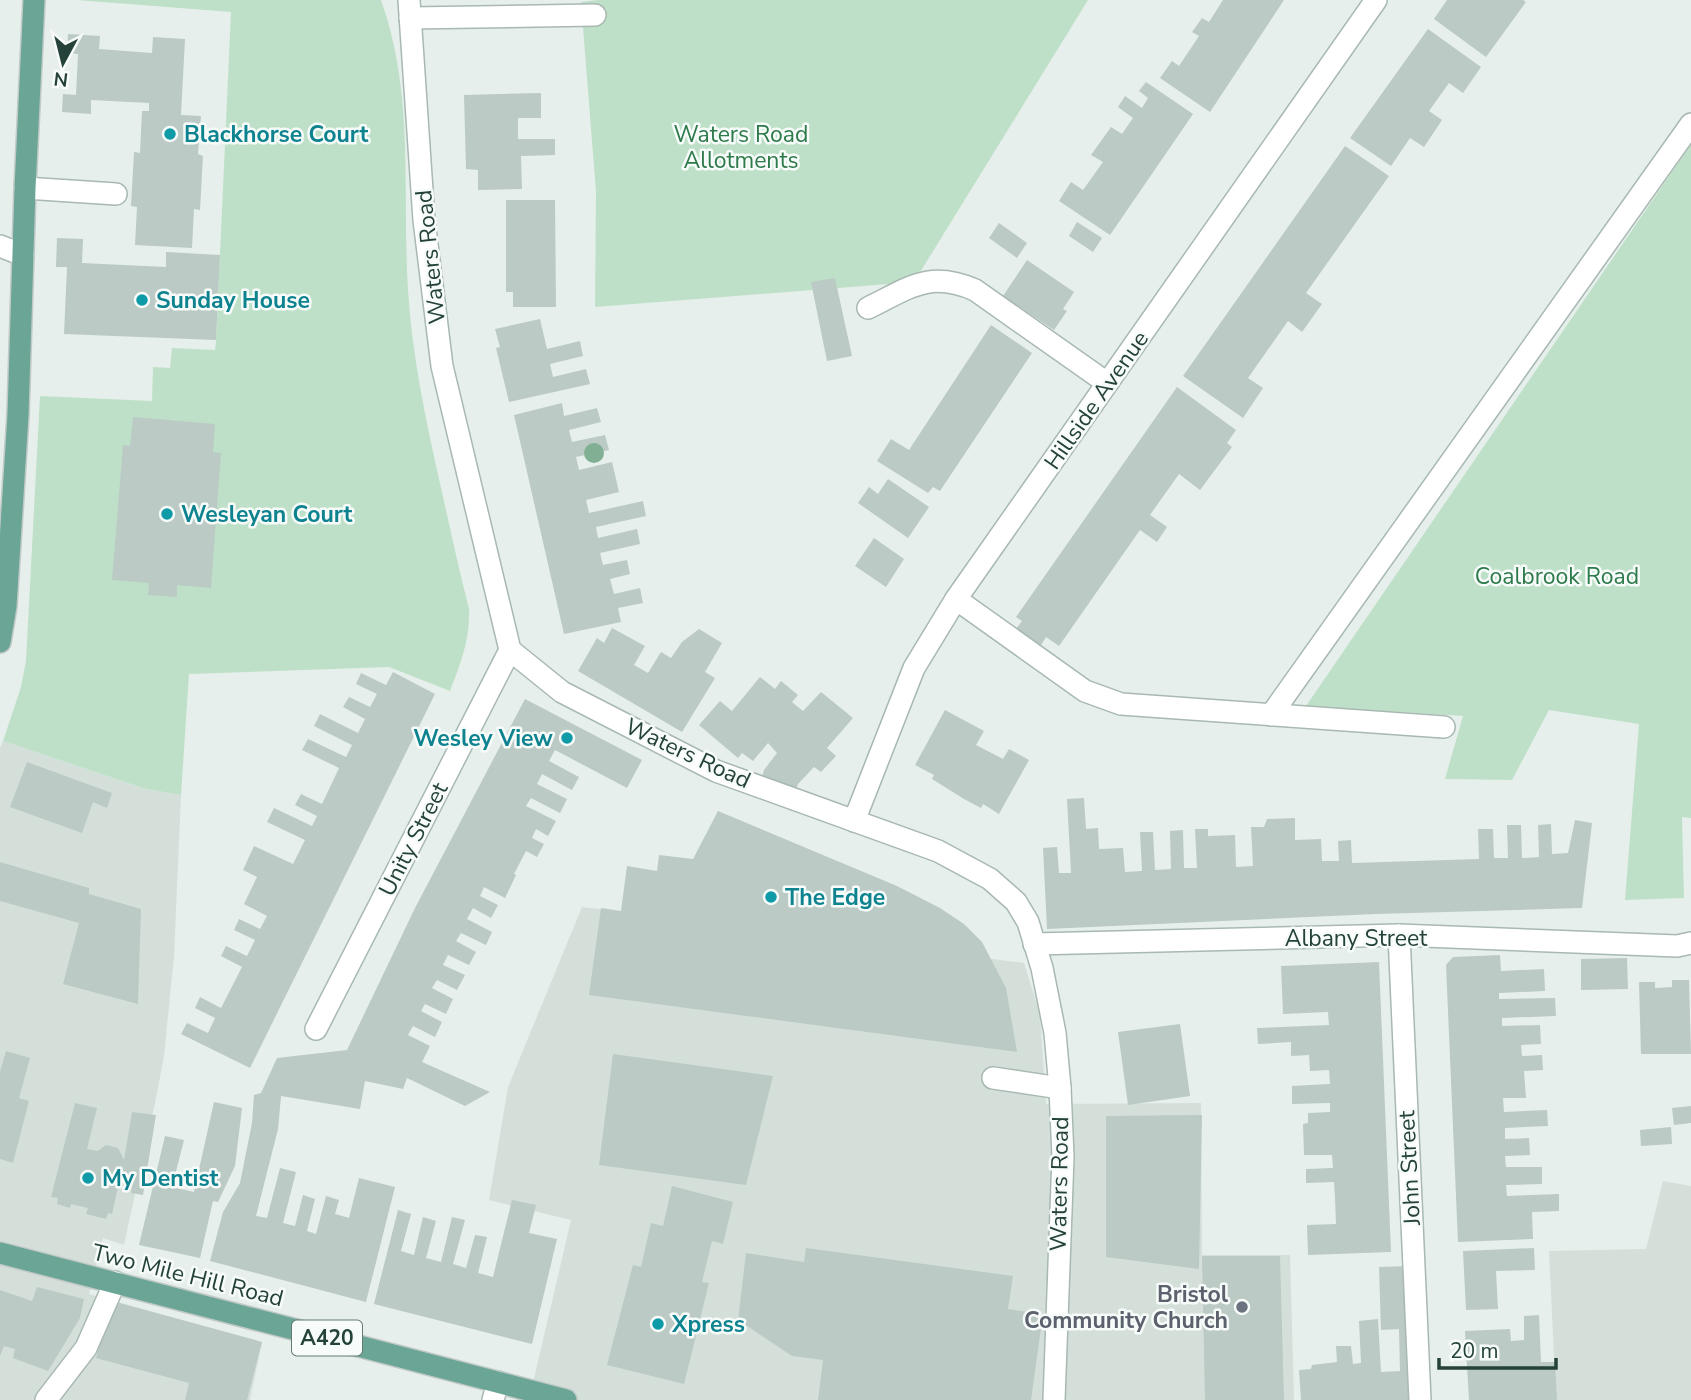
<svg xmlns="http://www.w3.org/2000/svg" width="1691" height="1400" font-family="'Nunito Sans',sans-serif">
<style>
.built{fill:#d4dfda}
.green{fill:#bfe0c8}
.building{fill:#bbcac4}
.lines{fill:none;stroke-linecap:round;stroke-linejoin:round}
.minor-casing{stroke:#a8b8b2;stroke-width:24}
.major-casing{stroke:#c2cac8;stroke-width:24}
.minor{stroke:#fff;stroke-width:21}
.major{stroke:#6aa596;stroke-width:21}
.tree{fill:#80af93}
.culture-dot{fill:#0f9aa8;stroke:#f7fbf9;stroke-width:2.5}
.worship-dot{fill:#6b7280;stroke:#f7fbf9;stroke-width:2.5}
.labels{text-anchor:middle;stroke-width:5;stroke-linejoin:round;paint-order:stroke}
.shield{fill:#f7fbf9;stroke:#637a73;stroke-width:2}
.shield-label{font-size:21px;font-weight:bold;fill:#24423a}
.culture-label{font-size:23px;font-weight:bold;fill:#0d838f;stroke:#f7fbf9;text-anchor:start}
.park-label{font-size:23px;fill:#2d7a4b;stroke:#f7fbf9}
.street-label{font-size:23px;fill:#24423a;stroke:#f7fbf9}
.worship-label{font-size:23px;font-weight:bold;fill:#5b616d;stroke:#f7fbf9;text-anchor:end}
</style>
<rect width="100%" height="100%" fill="#e6efeb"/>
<g class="built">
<polygon points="3,741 146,789 181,795 174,956 164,1056 156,1098 124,1245 103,1238 89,1294 262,1342 250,1400 0,1400 0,748"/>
<polygon points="582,907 1024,963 1040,1014 1046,1104 1201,1103 1202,1255 1290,1255 1294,1400 529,1400 571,1220 489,1200 508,1087"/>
<polygon points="1663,1181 1691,1186 1691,1400 1556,1400 1549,1251 1646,1249"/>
</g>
<g class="green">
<path d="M77,0H381C415,95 402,192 408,290C412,354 425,417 439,479C449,523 458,566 469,609C470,640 461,662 450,691L389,667L189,674L181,795L146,789L3,741L21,687L26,661L40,396L152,401L153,367L170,368L172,348L215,350L216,341L231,12Z"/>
<polygon points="598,0 1088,0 914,282 595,307 596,192 581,2"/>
<polygon points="1691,144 1691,818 1682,817 1684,898 1625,900 1639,724 1549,710 1512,780 1445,779 1463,716 1306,706"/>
</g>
<g class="building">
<polygon points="1223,0 1284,0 1210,112 1160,78 1172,61 1179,66 1199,36 1192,32 1202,18 1209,22"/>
<polygon points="1447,0 1523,0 1526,2 1486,57 1434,19"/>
<polygon points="1428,29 1481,67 1463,93 1449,83 1429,111 1442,120 1424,147 1410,138 1391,166 1350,138"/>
<polygon points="68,34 100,36 99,49 152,53 153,37 185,39 181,115 201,116 198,154 203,156 200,210 194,209 192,248 135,245 137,207 131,206 134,152 140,153 142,111 149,111 149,103 91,100 91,114 62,112 63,94 76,95 78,54 67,53"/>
<polygon points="1146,82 1193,114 1110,235 1059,201 1071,182 1083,190 1103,162 1091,155 1111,127 1122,134 1133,118 1118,107 1125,96 1142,108 1148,98 1139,91"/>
<polygon points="541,93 541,118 518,118 518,139 555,139 555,155 521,156 522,189 478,190 478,170 466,169 464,95"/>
<polygon points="1345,146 1389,176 1306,293 1322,304 1302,332 1288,321 1248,378 1263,388 1243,418 1183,376"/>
<polygon points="506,200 555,200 556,307 513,307 513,292 506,292"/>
<polygon points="1077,222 1102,238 1093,252 1069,236"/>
<polygon points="999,223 1027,243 1017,258 989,238"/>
<polygon points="57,238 83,239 82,263 166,267 166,252 220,255 216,340 64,334 67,267 56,267"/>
<polygon points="1027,260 1074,292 1063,309 1067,311 1054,330 1003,296"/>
<polygon points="835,278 852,356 827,361 811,282"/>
<polygon points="540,319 547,349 580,341 583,356 550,364 553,377 586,369 590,384 509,402 496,348 500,347 495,329"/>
<polygon points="991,325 1032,353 940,491 933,487 928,493 877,461 891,439 909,450"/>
<polygon points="1177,387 1236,430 1227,443 1232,447 1200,490 1179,474 1150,515 1167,527 1157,542 1140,530 1059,646 1046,637 1038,650 1013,633 1022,621 1016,617"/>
<polygon points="562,403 564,416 597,408 601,422 569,430 572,442 605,435 609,450 576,457 579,470 612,462 619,492 586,500 589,513 643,501 646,516 596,527 598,538 637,529 640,544 600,553 603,565 627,560 630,574 610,579 614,594 640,588 643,603 618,608 621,622 564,634 514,415"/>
<polygon points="133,417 215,424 213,452 221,453 211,588 177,585 177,597 148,595 149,583 112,580 123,445 130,446"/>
<polygon points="888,479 929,507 908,538 858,503 869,487 878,494"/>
<polygon points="874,538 904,559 886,587 855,566"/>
<polygon points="612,628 645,646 634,665 648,673 661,652 671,658 682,642 699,629 722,643 705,672 715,678 682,732 578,671 597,638 604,643"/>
<polygon points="393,672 435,694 250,1068 181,1034 187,1023 208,1033 215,1018 195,1008 200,997 221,1008 242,967 221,956 226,946 247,956 255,940 234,930 239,919 260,929 267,916 244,904 257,877 243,870 254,846 293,864 305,840 267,822 274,808 312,826 317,816 295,805 301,794 322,804 339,768 302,750 308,739 346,757 352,745 314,726 320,714 358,733 365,719 343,707 349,697 370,707 377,694 356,684 361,673 386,685"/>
<polygon points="760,677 775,689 781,681 798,695 792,702 803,711 821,692 853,718 827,748 836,756 821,772 814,767 798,784 796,789 762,778 764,770 777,753 768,743 753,761 742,753 738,758 699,725 720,701 732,711"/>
<polygon points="525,699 642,760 627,788 555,750 549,761 579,777 572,790 542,774 537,784 567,799 560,813 531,798 526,806 556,821 548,836 536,829 532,838 544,844 537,857 526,851 514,874 516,875 505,898 484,887 480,896 498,905 491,918 473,908 467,919 492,932 486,945 461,933 456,941 476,952 469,965 448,955 443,965 465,975 457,990 437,980 432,988 453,999 446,1014 425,1004 421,1011 442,1022 435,1037 413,1026 408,1035 430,1046 422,1062 490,1092 465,1106 407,1078 403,1089 365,1081 360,1109 281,1096 278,1129 256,1216 267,1218 280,1168 296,1172 283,1223 295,1226 303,1195 315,1199 307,1231 316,1234 326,1196 339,1200 335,1214 349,1218 359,1178 395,1187 366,1302 210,1261 223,1212 240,1183 252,1123 254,1095 261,1093 277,1058 347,1050 415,908"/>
<polygon points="945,710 984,731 976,745 1003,759 1009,749 1029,760 999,814 983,804 981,808 964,799 932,779 934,775 915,765"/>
<polygon points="27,762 112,793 107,808 93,802 82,833 10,807"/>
<polygon points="1084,798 1086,829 1098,828 1099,849 1123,848 1125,872 1142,871 1140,832 1153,832 1155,870 1171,869 1170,831 1183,830 1184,868 1197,868 1195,829 1208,829 1208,836 1235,835 1236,867 1253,866 1251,827 1264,827 1267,819 1295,818 1295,840 1321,839 1322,861 1339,861 1338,841 1351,840 1352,863 1479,859 1478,829 1493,829 1494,858 1508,858 1507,825 1521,825 1522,858 1539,857 1538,825 1551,824 1552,854 1568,853 1575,820 1592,823 1582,908 1376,914 1047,929 1043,848 1057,847 1059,873 1071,873 1067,799"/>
<polygon points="718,811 897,886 940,908 964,924 982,942 1006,988 1017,1052 589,995 601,908 621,911 627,866 657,871 659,855 693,859"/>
<polygon points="0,862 89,888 89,894 141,909 138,1004 63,984 79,923 0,901"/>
<polygon points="1500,955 1501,971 1544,969 1545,991 1499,993 1499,999 1555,998 1556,1016 1502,1018 1502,1026 1540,1025 1541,1044 1521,1045 1522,1056 1542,1055 1543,1070 1524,1071 1526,1098 1503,1098 1504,1112 1547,1110 1548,1126 1505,1128 1505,1139 1529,1138 1530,1155 1505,1156 1506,1167 1542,1167 1542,1184 1506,1185 1507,1196 1559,1194 1559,1211 1532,1212 1533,1239 1458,1242 1446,965 1453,957"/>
<polygon points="1627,958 1628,989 1581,990 1581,959"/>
<polygon points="1379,962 1391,1252 1308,1255 1307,1225 1336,1224 1335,1197 1334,1182 1306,1183 1306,1169 1333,1168 1332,1155 1304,1155 1303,1124 1308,1123 1308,1113 1330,1112 1330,1103 1292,1104 1292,1086 1330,1084 1329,1070 1310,1071 1309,1055 1291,1056 1291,1042 1258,1044 1257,1028 1329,1025 1328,1012 1283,1014 1281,966"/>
<polygon points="1672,980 1689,980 1691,1054 1641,1054 1639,982 1655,982 1655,988 1672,987"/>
<polygon points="1180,1024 1190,1096 1128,1105 1118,1032"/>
<polygon points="6,1051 30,1058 19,1098 29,1101 13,1163 0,1159 0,1072"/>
<polygon points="613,1054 773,1076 746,1185 599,1165"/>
<polygon points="214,1102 242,1108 235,1166 218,1202 213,1201 200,1258 139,1245 165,1136 184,1140 172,1187 194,1192"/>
<polygon points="75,1103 97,1108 87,1149 98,1151 106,1145 118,1148 124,1160 132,1112 156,1115 143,1195 131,1193 132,1187 121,1185 123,1165 112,1214 108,1213 106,1219 86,1214 88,1208 71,1204 70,1208 57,1204 58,1198 51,1197"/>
<polygon points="1691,1106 1691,1123 1674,1125 1672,1108"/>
<polygon points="1202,1115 1199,1269 1106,1257 1106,1116"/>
<polygon points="1671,1127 1672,1144 1641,1146 1640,1130"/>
<polygon points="672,1186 733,1202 723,1244 712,1241 702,1282 709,1283 684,1384 607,1365 633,1265 641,1267 651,1223 663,1226"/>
<polygon points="512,1200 536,1205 529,1233 557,1239 532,1344 374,1304 398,1210 411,1214 401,1251 414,1255 423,1217 436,1221 426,1258 441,1262 452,1217 465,1220 453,1264 466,1268 475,1235 487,1237 478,1273 493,1277"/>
<polygon points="806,1248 1013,1276 1008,1309 1043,1314 1031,1400 818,1400 823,1360 792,1356 738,1320 746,1253 804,1262"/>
<polygon points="1534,1248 1535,1270 1496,1271 1498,1309 1466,1310 1463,1251"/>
<polygon points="1202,1256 1280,1256 1284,1400 1205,1400"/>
<polygon points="1409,1266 1414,1400 1301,1400 1299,1370 1311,1369 1312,1365 1337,1362 1336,1346 1351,1346 1353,1364 1361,1363 1359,1321 1378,1319 1381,1372 1400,1371 1399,1329 1381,1330 1379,1267"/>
<polygon points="37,1287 84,1299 80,1318 48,1371 13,1358 15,1349 4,1346 0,1356 0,1290 32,1301"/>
<polygon points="112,1301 262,1342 247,1400 185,1400 189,1383 96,1358"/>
<polygon points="1539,1315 1541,1362 1555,1362 1557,1400 1469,1400 1465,1331 1510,1329 1511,1341 1524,1340 1524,1316"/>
</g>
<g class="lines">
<g class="minor-casing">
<g id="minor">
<polyline points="409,0 424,220 442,366 510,650 562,692 716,771 938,851 990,879 1016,902 1028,922 1042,968 1055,1033 1060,1088 1063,1157 1054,1400"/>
<polyline points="410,18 595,15"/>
<polyline points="25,188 116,194"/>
<polyline points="0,246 23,255"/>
<path d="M868,308C909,288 929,270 975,290L1107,383"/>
<polyline points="956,599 1085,691 1121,704 1444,727"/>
<polyline points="1271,715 1691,124"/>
<polyline points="854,821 914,668 956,599 1376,0"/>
<polyline points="1399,935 1420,1400"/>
<polyline points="1034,944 1399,935 1677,946 1691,943"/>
<polyline points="316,1029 510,650"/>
<polyline points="993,1078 1060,1088"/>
<polyline points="46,1400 86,1348 115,1282"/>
<polyline points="493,1400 498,1382"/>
</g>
</g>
<g class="major-casing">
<g id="major">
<polyline points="0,642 6,606 18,415 25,188 34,0"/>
<polyline points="0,1253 566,1400"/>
</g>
</g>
<use href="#minor" class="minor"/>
<use href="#major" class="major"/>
</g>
<circle class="tree" cx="594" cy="453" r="10"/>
<g class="culture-dot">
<circle cx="170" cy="134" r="7"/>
<circle cx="142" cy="300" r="7"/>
<circle cx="167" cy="514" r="7"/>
<circle cx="567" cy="738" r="7"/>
<circle cx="771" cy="897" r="7"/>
<circle cx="88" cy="1178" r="7"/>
<circle cx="658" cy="1324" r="7"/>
</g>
<circle class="worship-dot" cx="1242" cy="1307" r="7"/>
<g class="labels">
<rect class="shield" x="292" y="1320.5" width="70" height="35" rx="5"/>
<g class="shield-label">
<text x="327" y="1345">A420</text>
</g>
<g class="culture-label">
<text x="184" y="142">Blackhorse Court</text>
<text x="156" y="308">Sunday House</text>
<text x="181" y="522">Wesleyan Court</text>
<text x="553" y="746" text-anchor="end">Wesley View</text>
<text x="785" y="905">The Edge</text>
<text x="102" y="1186">My Dentist</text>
<text x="672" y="1332">Xpress</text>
</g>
<g class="park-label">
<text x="741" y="142">Waters Road<tspan x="741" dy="26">Allotments</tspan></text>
<text x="1557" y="584">Coalbrook Road</text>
</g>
<g class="street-label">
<text transform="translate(430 257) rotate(-96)" y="8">Waters Road</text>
<text transform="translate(1096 400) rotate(-55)" y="8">Hillside Avenue</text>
<text transform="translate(688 753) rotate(25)" y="8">Waters Road</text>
<text transform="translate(413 839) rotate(-63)" y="8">Unity Street</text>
<text x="1356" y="946">Albany Street</text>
<text transform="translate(1409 1168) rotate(-93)" y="8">John Street</text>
<text transform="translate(1059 1184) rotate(-89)" y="8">Waters Road</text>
<text transform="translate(188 1275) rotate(14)" y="8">Two Mile Hill Road</text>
</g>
<g class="worship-label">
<text x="1228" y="1302">Bristol<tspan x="1228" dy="26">Community Church</tspan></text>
</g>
</g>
<g transform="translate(63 63) rotate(187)" stroke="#f7fbf9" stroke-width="5" paint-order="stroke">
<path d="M0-5L12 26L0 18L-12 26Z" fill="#24423a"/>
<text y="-10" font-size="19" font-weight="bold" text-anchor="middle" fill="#24423a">N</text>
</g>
<path d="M1439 1358v10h117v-10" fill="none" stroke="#24423a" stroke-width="3.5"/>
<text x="1450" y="1358" font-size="21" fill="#24423a" stroke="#f7fbf9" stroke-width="5" paint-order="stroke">20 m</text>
</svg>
